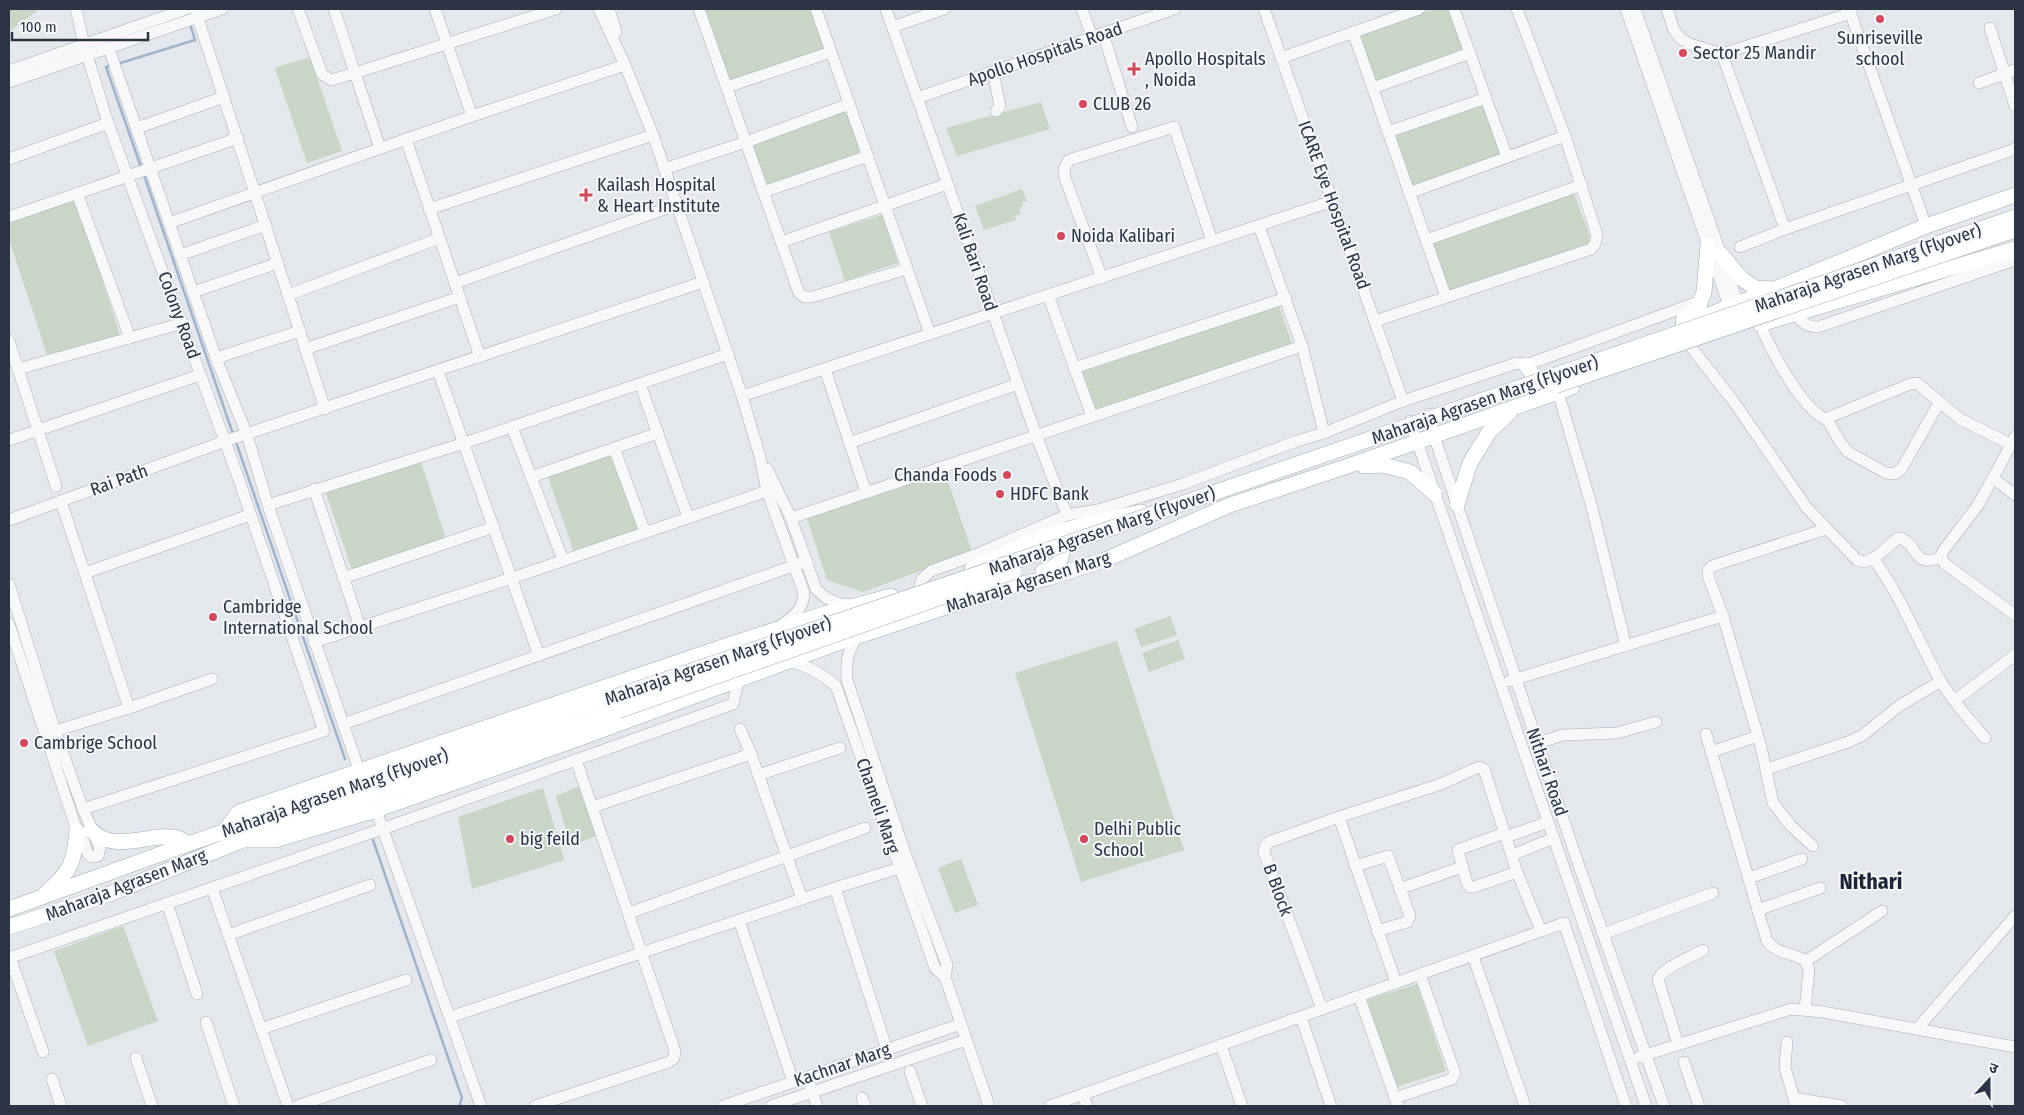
<svg xmlns="http://www.w3.org/2000/svg" width="2024" height="1115" font-family="'Fira Sans Condensed','Noto Sans Devanagari',sans-serif">
<style>
.green{fill:#c9d6c5}
.lines{fill:none;stroke-linecap:round;stroke-linejoin:round}
.stream{stroke:#9fb4cc;stroke-width:2.5}
.minor-casing{stroke:#a9aeb7;stroke-width:12}
.major-casing{stroke:#a3abb8;stroke-width:16}
.minor{stroke:#f7f8fa;stroke-width:11}
.major{stroke:#fff;stroke-width:15}
.major-bridge-casing{stroke:#a3abb8;stroke-width:16;stroke-linecap:butt}
.major-bridge{stroke:#fff;stroke-width:15}
.poi-dot{fill:#d1495b;stroke:#f4f6f9;stroke-width:2}
.labels{text-anchor:middle;stroke-width:4;stroke-linejoin:round;paint-order:stroke}
.poi-label{font-size:18px;fill:#2b3445;stroke:#f4f6f9;text-anchor:start}
.street-label{font-size:18px;fill:#2b3445;stroke:#f4f6f9}
.district-label{font-size:22px;font-weight:bold;fill:#1d2536;stroke:#f4f6f9}
</style>
<rect width="100%" height="100%" fill="#e4e7ec"/>
<g class="green">
<polygon points="9,9 39,9 9,32"/>
<polygon points="705,9 811,9 826,52 731,84"/>
<polygon points="1434,9 1448,9 1463,51 1376,81 1359,35"/>
<polygon points="310,57 342,151 307,163 275,68"/>
<polygon points="1041,102 1050,129 957,156 946,128"/>
<polygon points="1483,103 1501,155 1411,186 1393,135"/>
<polygon points="847,111 862,153 766,187 751,144"/>
<polygon points="1022,189 1027,201 1022,202 1023,207 1019,208 1021,214 1015,215 1016,220 984,230 975,206"/>
<polygon points="1573,191 1592,242 1450,292 1432,241"/>
<polygon points="76,200 121,338 49,361 9,239 9,222"/>
<polygon points="882,215 898,263 845,281 829,232"/>
<polygon points="1279,306 1292,344 1095,410 1082,372"/>
<polygon points="615,451 642,530 574,552 547,474"/>
<polygon points="421,462 446,539 352,570 326,493"/>
<polygon points="945,472 972,552 863,592 827,580 807,518"/>
<polygon points="1170,616 1177,635 1141,647 1134,629"/>
<polygon points="1178,640 1185,659 1149,672 1142,653"/>
<polygon points="1117,641 1184,850 1081,882 1015,673"/>
<polygon points="580,786 596,836 571,846 556,796"/>
<polygon points="543,788 564,860 472,889 458,817"/>
<polygon points="961,859 978,905 955,913 938,868"/>
<polygon points="123,926 158,1021 88,1046 54,951"/>
<polygon points="1417,984 1446,1071 1396,1087 1367,1000"/>
</g>
<g class="lines">
<g class="stream">
<polyline points="117,64 195,40 190,24"/>
<polyline points="112,65 106,67 141,167"/>
<polyline points="144,175 233,434"/>
<polyline points="236,442 345,759"/>
<polyline points="373,840 462,1098 459,1106"/>
</g>
<g class="minor-casing">
<g id="minor">
<polyline points="76,9 84,45 108,123 238,477 324,731 83,809"/>
<polyline points="195,9 325,409"/>
<polyline points="298,9 322,74 331,80 355,73 380,148"/>
<polyline points="334,9 355,73 556,9"/>
<polyline points="435,9 472,116"/>
<path d="M599,9L625,65L653,135L742,396L760,457L767,491L804,593C803,608 796,615 784,623"/>
<polyline points="609,9 616,32"/>
<polyline points="699,9 799,293 805,297 812,297 907,269"/>
<polyline points="816,9 930,334"/>
<polyline points="886,9 1036,435 1067,515"/>
<polyline points="1082,9 1092,37"/>
<polyline points="1264,9 1403,401"/>
<polyline points="1454,9 1507,157"/>
<polyline points="1626,9 1729,306"/>
<polyline points="1635,9 1738,303"/>
<polyline points="1667,9 1674,30 1681,39 1690,44 1722,54 1851,13"/>
<polyline points="1849,9 1926,226"/>
<polyline points="892,27 944,9"/>
<polyline points="1990,28 2015,106"/>
<polyline points="1353,32 1446,297"/>
<polyline points="1103,33 1132,127"/>
<polyline points="109,49 216,358 247,435 268,505 359,770"/>
<polyline points="1722,54 1785,229"/>
<polyline points="1281,58 1419,9"/>
<polyline points="9,71 186,9"/>
<polyline points="993,72 1000,106 996,111"/>
<polyline points="9,82 222,9"/>
<polyline points="1979,83 2015,70"/>
<polyline points="727,87 831,52"/>
<polyline points="1373,88 1470,53"/>
<polyline points="917,98 1174,9"/>
<polyline points="137,128 224,97"/>
<polyline points="1388,132 1486,98"/>
<polyline points="406,139 480,357"/>
<polyline points="9,159 108,123"/>
<polyline points="664,169 746,142 849,104"/>
<polyline points="763,192 868,156"/>
<polyline points="77,193 130,338"/>
<polyline points="1409,193 1565,136"/>
<polyline points="429,209 653,135"/>
<polyline points="9,217 238,138"/>
<polyline points="169,223 472,116 625,65"/>
<polyline points="1259,226 1302,346 1324,433"/>
<polyline points="1426,240 1582,185"/>
<polyline points="781,242 947,184"/>
<polyline points="1740,247 1785,229 2015,149"/>
<polyline points="180,255 266,225"/>
<polyline points="1102,278 1065,178 1064,169 1069,160 1174,127 1212,241"/>
<polyline points="455,283 676,205"/>
<polyline points="193,292 278,263"/>
<polyline points="288,295 440,238"/>
<polyline points="1048,295 1092,416"/>
<path d="M1794,313C1801,321 1806,327 1818,327L2015,260"/>
<polyline points="1375,321 1591,249 1595,244 1597,235 1565,136 1517,9"/>
<path d="M1760,324C1771,350 1799,405 1825,419L1910,384L1917,383L1960,419L2010,444"/>
<polyline points="9,341 56,486"/>
<path d="M1691,347L1734,402L1807,508L1857,560C1871,567 1887,546 1898,538C1919,541 1911,570 1941,557"/>
<polyline points="305,349 460,297"/>
<polyline points="216,358 300,331"/>
<polyline points="1074,368 1286,298"/>
<polyline points="18,369 183,323"/>
<polyline points="825,369 866,492"/>
<polyline points="438,371 539,656"/>
<polyline points="640,384 688,517"/>
<polyline points="1558,392 1591,504 1626,646"/>
<polyline points="742,396 1333,201"/>
<polyline points="1429,414 1434,436 1577,860 1664,1106"/>
<polyline points="1827,419 1840,442 1848,452 1886,473 1895,474 1902,468 1939,403"/>
<polyline points="1410,421 1646,1106"/>
<polyline points="512,427 563,560"/>
<polyline points="2015,437 1993,478 2015,495"/>
<polyline points="9,440 200,375"/>
<polyline points="849,443 1018,384"/>
<polyline points="614,448 645,532"/>
<polyline points="767,469 791,518 816,589 826,598 841,604 852,605"/>
<polyline points="531,477 658,433"/>
<polyline points="1993,478 1978,505 1943,551 1941,557 1945,564 2015,615"/>
<polyline points="314,489 360,627"/>
<polyline points="61,501 129,708"/>
<polyline points="268,505 464,443 728,354"/>
<polyline points="791,518 1302,346"/>
<polyline points="9,520 228,440 703,282"/>
<path d="M1873,558C1901,596 1917,639 1940,680C1952,701 1969,719 1985,738"/>
<polyline points="85,573 250,515"/>
<polyline points="343,578 494,527"/>
<polyline points="9,584 55,731 83,809 100,848 98,856 92,857 88,854 84,842 77,831 9,624"/>
<polyline points="919,589 922,579 931,571 975,555 1067,515 1098,510 1183,484 1297,441 1324,433 1403,401 1517,363 1526,365 1701,301"/>
<path d="M858,636C847,651 846,662 847,680L905,853L947,965L945,977"/>
<polyline points="314,642 512,578 767,491"/>
<path d="M788,661C807,665 821,673 836,686L935,968L945,977L989,1106"/>
<polyline points="1509,681 1723,616"/>
<polyline points="1954,701 2015,655"/>
<polyline points="343,724 807,561"/>
<polyline points="740,729 751,754 802,899"/>
<polyline points="55,731 129,708 212,679"/>
<path d="M1706,734L1767,941C1778,955 1792,952 1806,961L1809,970L1805,1009"/>
<polyline points="1538,743 1563,735 1617,733 1656,722"/>
<polyline points="1711,752 1758,736"/>
<polyline points="1767,769 1848,742 1863,735 1899,706 1941,681"/>
<polyline points="758,775 840,748"/>
<polyline points="592,807 751,754"/>
<polyline points="376,810 481,1106"/>
<polyline points="1339,817 1396,983"/>
<polyline points="1504,833 1458,850 1467,883 1470,887 1474,887 1517,872"/>
<polyline points="1506,837 1548,822"/>
<polyline points="1813,846 1791,826 1773,803 1761,747 1723,616 1708,576 1708,571 1712,566 1826,529"/>
<polyline points="1512,855 1554,838"/>
<polyline points="1355,866 1388,856 1410,916 1407,922 1377,931"/>
<polyline points="1749,878 1802,859"/>
<polyline points="212,888 288,1106"/>
<polyline points="835,888 887,1050"/>
<polyline points="1399,889 1462,867"/>
<polyline points="167,903 197,994"/>
<polyline points="1758,910 1820,888"/>
<polyline points="629,913 865,828"/>
<polyline points="739,920 793,1082"/>
<polyline points="1603,934 1713,893"/>
<polyline points="228,935 370,885"/>
<polyline points="1473,956 1525,1106"/>
<polyline points="10,957 43,1052"/>
<polyline points="9,958 382,829 733,704 739,678 738,674"/>
<polyline points="1806,961 1882,911"/>
<polyline points="1359,996 1398,1106"/>
<polyline points="1322,1009 1264,852 1265,846 1269,842 1339,817 1441,784 1479,767 1484,769 1517,872 1541,931"/>
<polyline points="450,1017 835,888 909,865"/>
<polyline points="1301,1017 1331,1106"/>
<polyline points="206,1022 234,1106"/>
<polyline points="261,1029 406,980"/>
<polyline points="1917,1029 2015,916"/>
<polyline points="1787,1042 1785,1067 1796,1106"/>
<path d="M1678,1044L1658,979C1663,967 1692,957 1703,950"/>
<polyline points="1221,1045 1242,1106"/>
<polyline points="1639,1057 1791,1009 1823,1012 2015,1047"/>
<polyline points="136,1058 152,1106"/>
<polyline points="1684,1062 1699,1106"/>
<polyline points="910,1071 922,1106"/>
<polyline points="52,1079 61,1106"/>
<polyline points="811,1087 817,1106"/>
<polyline points="1083,1094 1087,1106"/>
<polyline points="862,1098 865,1106"/>
<polyline points="1395,1098 1452,1079 1455,1073 1420,974"/>
<polyline points="1793,1098 1842,1106"/>
<polyline points="297,1106 431,1060"/>
<polyline points="535,1106 669,1062 674,1058 675,1051 576,760"/>
<polyline points="723,1106 961,1024"/>
<polyline points="771,1106 966,1040"/>
<polyline points="1050,1106 1564,923 1626,1106"/>
</g>
</g>
<g class="major-casing">
<g id="major">
<polyline points="1721,254 1741,278 1755,288 1772,289"/>
<polyline points="1683,320 1698,308 1704,292 1708,245"/>
<polyline points="1760,324 2015,249"/>
<polyline points="1683,325 1775,289 1926,226 2015,195"/>
<polyline points="1526,365 1535,378"/>
<polyline points="1364,466 1383,465 1410,472 1435,494"/>
<polyline points="1457,504 1470,463 1489,432 1509,413"/>
<path d="M972,569C993,561 1012,549 1032,541C1067,527 1105,520 1141,512"/>
<path d="M1043,571C1055,567 1062,564 1062,551L1056,543L1048,544"/>
<path d="M91,830C114,855 153,831 178,838C181,839 185,842 188,844"/>
<polyline points="223,833 239,812 728,645 824,614 891,596"/>
<polyline points="243,840 275,840 376,810 572,741 835,644 997,590 1048,578 1107,559 1230,505 1348,466 1572,387"/>
<path d="M46,893C71,871 74,863 77,831"/>
<polyline points="9,909 188,844 614,697"/>
<polyline points="9,927 107,895 243,840 618,711"/>
</g>
</g>
<use href="#minor" class="minor"/>
<use href="#major" class="major"/>
<g class="major-bridge-casing">
<g id="major-bridge">
<polyline points="1555,386 2015,230"/>
<polyline points="614,697 1030,556 2015,217"/>
<polyline points="618,711 1013,572"/>
</g>
</g>
<use href="#major-bridge" class="major-bridge"/>
</g>
<g class="poi-dot">
<circle cx="1880" cy="19" r="5"/>
<circle cx="1683" cy="53" r="5"/>
<path d="M1131.5 61.5h5v5h5v5h-5v5h-5v-5h-5v-5h5z"/>
<circle cx="1083" cy="104" r="5"/>
<path d="M583.5 187.5h5v5h5v5h-5v5h-5v-5h-5v-5h5z"/>
<circle cx="1061" cy="236" r="5"/>
<circle cx="1007" cy="475" r="5"/>
<circle cx="1000" cy="494" r="5"/>
<circle cx="213" cy="617" r="5"/>
<circle cx="24" cy="743" r="5"/>
<circle cx="510" cy="839" r="5"/>
<circle cx="1084" cy="839" r="5"/>
</g>
<g class="labels">
<g class="poi-label">
<text x="1880" y="44" text-anchor="middle">Sunriseville<tspan x="1880" dy="21">school</tspan></text>
<text x="1693" y="59">Sector 25 Mandir</text>
<text x="1145" y="65">Apollo Hospitals<tspan x="1145" dy="21">, Noida</tspan></text>
<text x="1093" y="110">CLUB 26</text>
<text x="597" y="191">Kailash Hospital<tspan x="597" dy="21">&amp; Heart Institute</tspan></text>
<text x="1071" y="242">Noida Kalibari</text>
<text x="997" y="481" text-anchor="end">Chanda Foods</text>
<text x="1010" y="500">HDFC Bank</text>
<text x="223" y="613">Cambridge<tspan x="223" dy="21">International School</tspan></text>
<text x="34" y="749">Cambrige School</text>
<text x="1094" y="835">Delhi Public<tspan x="1094" dy="21">School</tspan></text>
<text x="520" y="845">big feild</text>
</g>
<g class="street-label">
<text transform="translate(1045 54) rotate(-19)" y="6">Apollo Hospitals Road</text>
<text transform="translate(1334 205) rotate(70)" y="6">ICARE Eye Hospital Road</text>
<text transform="translate(975 262) rotate(71)" y="6">Kali Bari Road</text>
<text transform="translate(1868 268) rotate(-19)" y="6">Maharaja Agrasen Marg (Flyover)</text>
<text transform="translate(179 315) rotate(70)" y="6">Colony Road</text>
<text transform="translate(1485 400) rotate(-19)" y="6">Maharaja Agrasen Marg (Flyover)</text>
<text transform="translate(119 480) rotate(-20)" y="6">Rai Path</text>
<text transform="translate(1102 531) rotate(-19)" y="6">Maharaja Agrasen Marg (Flyover)</text>
<text transform="translate(1028 582) rotate(-17)" y="6">Maharaja Agrasen Marg</text>
<text transform="translate(718 661) rotate(-19)" y="6">Maharaja Agrasen Marg (Flyover)</text>
<text transform="translate(1547 772) rotate(71)" y="6">Nithari Road</text>
<text transform="translate(335 793) rotate(-19)" y="6">Maharaja Agrasen Marg (Flyover)</text>
<text transform="translate(878 806) rotate(71)" y="6">Chameli Marg</text>
<text transform="translate(126 885) rotate(-21)" y="6">Maharaja Agrasen Marg</text>
<text transform="translate(1278 890) rotate(70)" y="6">B Block</text>
<text transform="translate(842 1065) rotate(-19)" y="6">Kachnar Marg</text>
</g>
<g class="district-label">
<text x="1871" y="889">Nithari</text>
</g>
</g>
<rect width="2024" height="1115" fill="none" stroke="#2b3445" stroke-width="20"/>
<g transform="translate(1989 1080) rotate(21)" stroke="#f4f6f9" stroke-width="4" paint-order="stroke">
<path d="M0-4L9 19L0 12L-9 19Z" fill="#2b3445"/>
<text y="-8" font-size="14" font-weight="bold" text-anchor="middle" fill="#2b3445">उ</text>
</g>
<path d="M12 32v8h136v-8" fill="none" stroke="#2b3445" stroke-width="2.5"/>
<text x="20" y="32" font-size="15" fill="#2b3445" stroke="#f4f6f9" stroke-width="4" paint-order="stroke">100 m</text>
</svg>
